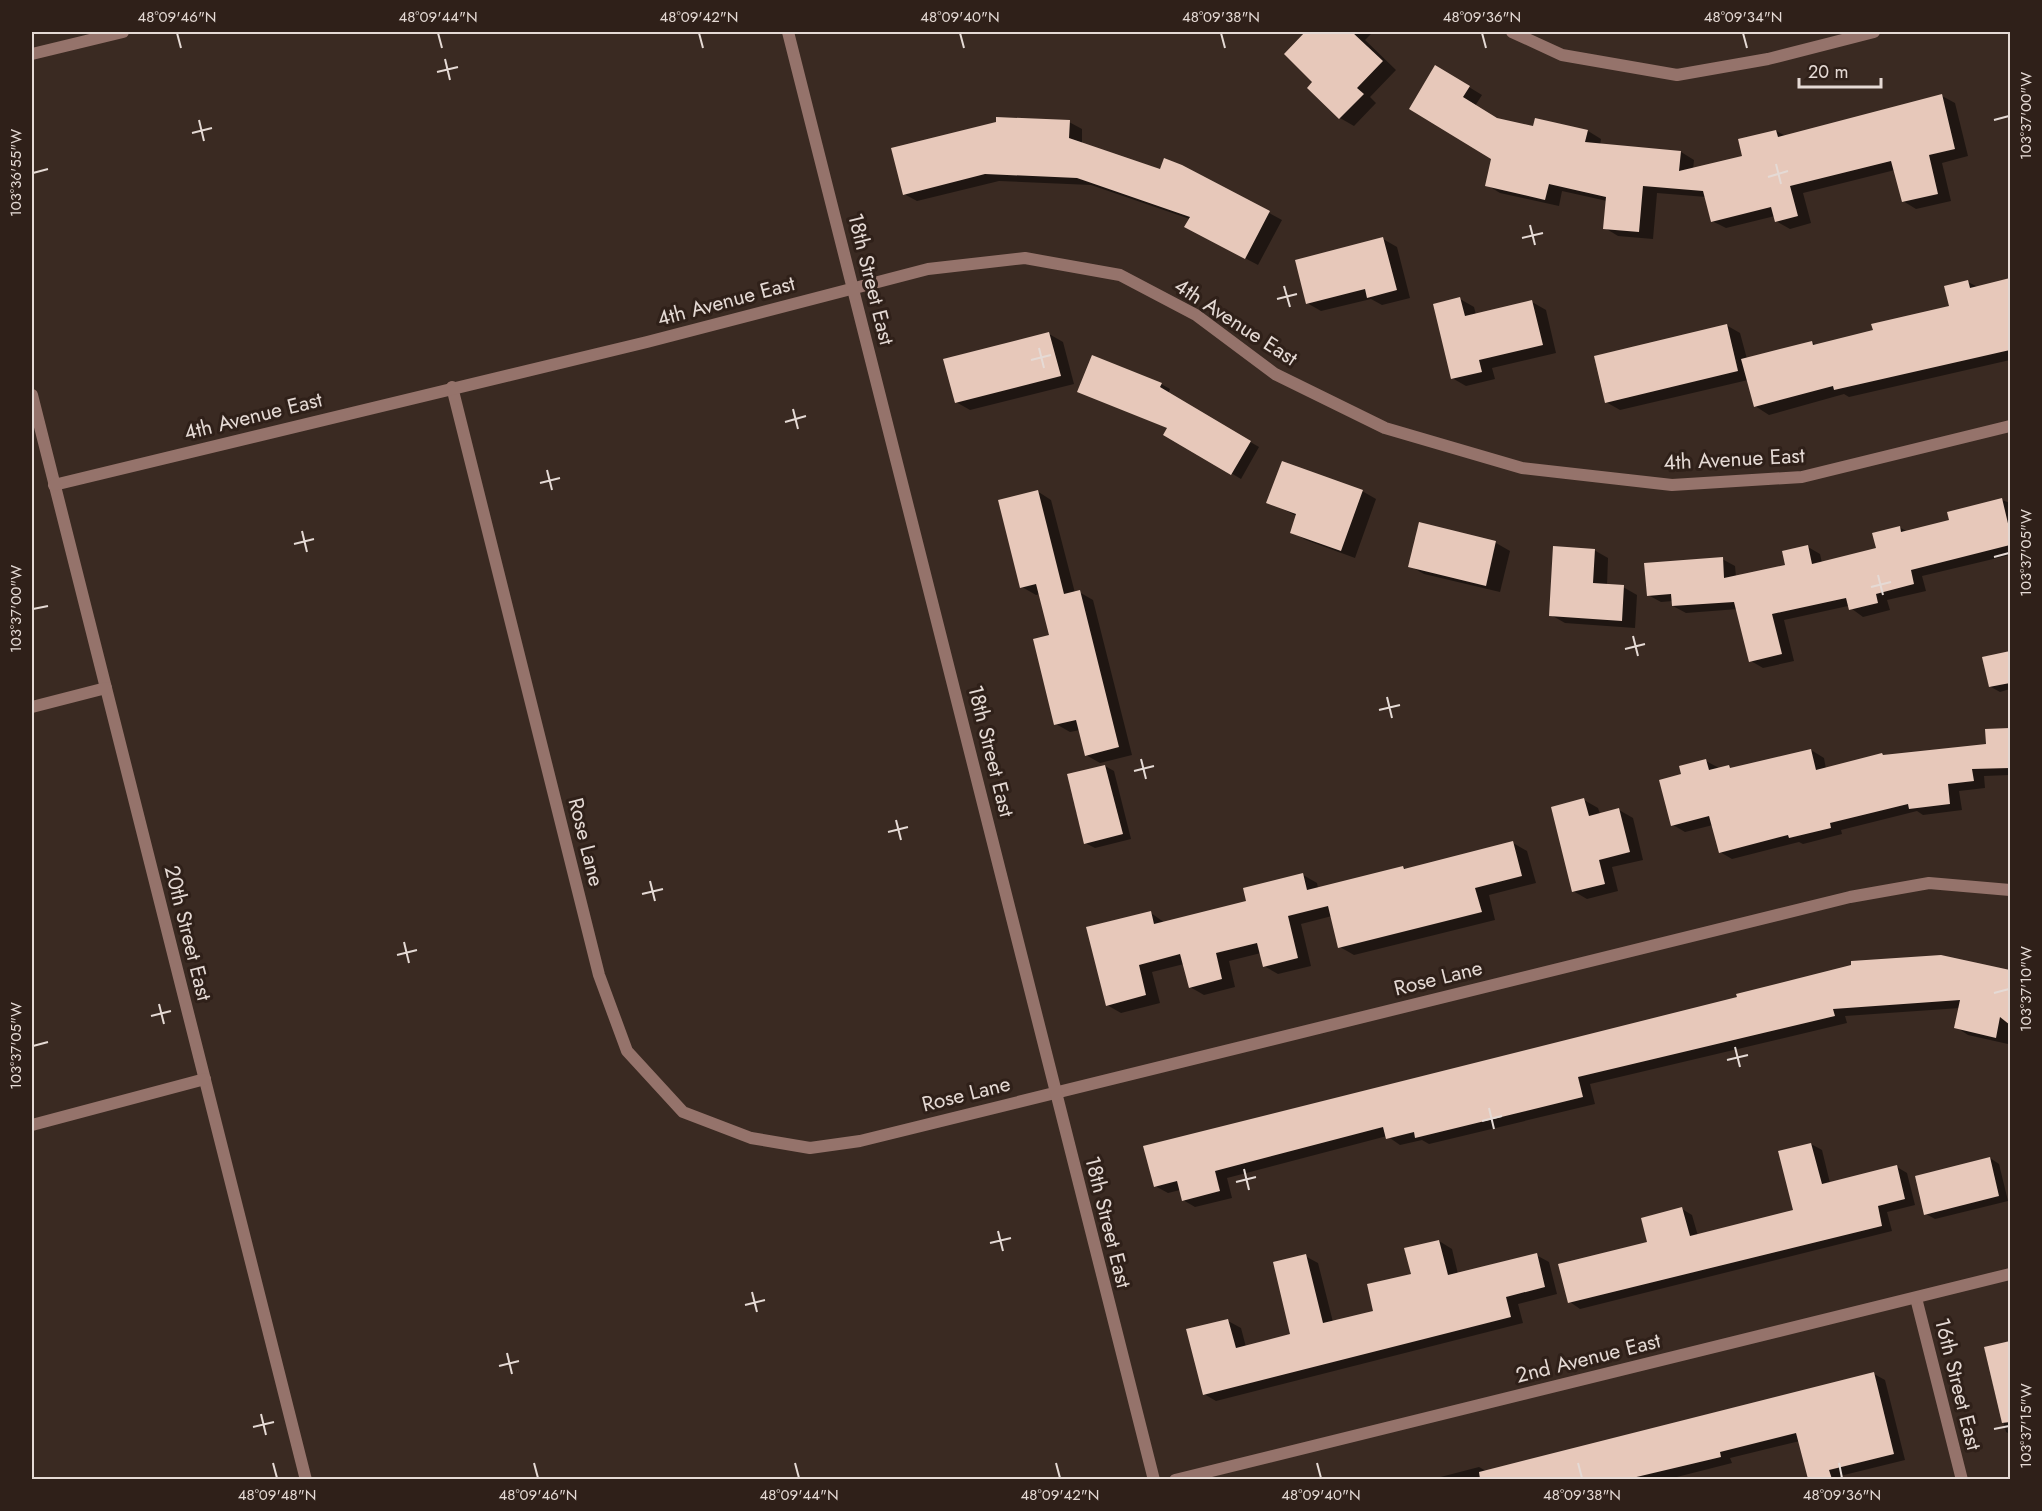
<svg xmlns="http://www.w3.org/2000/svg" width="2042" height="1511" font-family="Jost,sans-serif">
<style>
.shadow{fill:#0007}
.building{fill:#e7c8ba}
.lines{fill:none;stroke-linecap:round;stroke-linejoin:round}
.minor{stroke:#95736b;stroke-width:12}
.tertiary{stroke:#95736b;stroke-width:12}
.ticks{fill:none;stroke:#e5dad5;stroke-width:2}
.labels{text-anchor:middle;stroke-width:6;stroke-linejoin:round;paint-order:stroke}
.street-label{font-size:21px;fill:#e5dad5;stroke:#2f2019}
.neatline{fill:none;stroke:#e5dad5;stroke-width:2}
.ticks-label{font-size:15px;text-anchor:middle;fill:#e5dad5}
</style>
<rect width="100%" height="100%" fill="#3a2a22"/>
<g class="shadow">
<polygon points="1307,32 1373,32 1365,40 1396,70 1370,97 1376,103 1354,126 1340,118 1314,82 1286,54"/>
<polygon points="1436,67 1482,95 1475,106 1498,119 1534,128 1588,131 1601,139 1600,145 1681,152 1694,160 1693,170 1744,157 1776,131 1786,136 1942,96 1955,103 1968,156 1942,163 1951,201 1916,209 1903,201 1895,170 1803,193 1811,223 1790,229 1776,221 1775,216 1726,228 1712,221 1706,197 1657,193 1653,239 1618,236 1605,228 1607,201 1562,191 1559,206 1500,193 1487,185 1493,158"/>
<polygon points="1069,122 1082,129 1082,144 1161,171 1182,166 1282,220 1258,265 1199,234 1190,219 1091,185 999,181 917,201 904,194"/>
<polygon points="1383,239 1397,247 1410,298 1382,305 1371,299 1321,311 1307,303"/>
<polygon points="2010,279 2010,360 1849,397 1844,394 1769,415 1755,406 1748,380 1620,410 1606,402 1726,325 1740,333 1747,359 1811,342 1817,345 1875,331 1951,307 1968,282 1978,287"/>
<polygon points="1460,299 1474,307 1476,315 1532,302 1546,310 1556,353 1492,368 1495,379 1466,386 1452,378"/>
<polygon points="1049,334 1063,342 1074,384 970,410 956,402"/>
<polygon points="1161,384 1170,389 1168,394 1259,447 1241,479 1165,434 1168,428 1079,392"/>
<polygon points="1037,491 1051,500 1075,593 1079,592 1093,600 1132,755 1100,763 1086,755 1080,730 1070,732 1056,724 1051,636 1040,594 1036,595 1022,587"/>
<polygon points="1362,491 1376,499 1355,558 1306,540 1292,532 1297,516 1268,502"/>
<polygon points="2002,500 2010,503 2010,555 1922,576 1926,591 1887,600 1890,610 1863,617 1848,606 1784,620 1794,661 1763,668 1751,661 1738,609 1686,613 1673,606 1673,601 1661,602 1648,595 1722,559 1735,566 1736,577 1787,566 1808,547 1820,554 1822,563 1878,549 1899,527 1908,532 1951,522"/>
<polygon points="1496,543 1510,551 1500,592 1424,574 1410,566"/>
<polygon points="1594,550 1608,558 1607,586 1623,587 1637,595 1635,628 1565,623 1551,615"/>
<polygon points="2010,652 2010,689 2000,692 1991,687 1984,658"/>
<polygon points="2010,729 2010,775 1984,776 1985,788 1959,791 1962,810 1923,815 1917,811 1841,830 1842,834 1803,844 1799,842 1732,859 1720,852 1713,825 1685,832 1673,825 1682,775 1706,761 1719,768 1733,769 1811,750 1824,758 1826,769 1885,756 1988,745 1987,730"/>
<polygon points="1105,766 1114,771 1131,839 1095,848 1085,843"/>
<polygon points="1584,800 1598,808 1600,814 1619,810 1633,818 1643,860 1612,867 1618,891 1587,899 1573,891"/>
<polygon points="1513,843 1527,851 1536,883 1489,895 1495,920 1354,955 1340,947 1332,916 1301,924 1311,966 1278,974 1264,966 1261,953 1229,961 1235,987 1204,995 1190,987 1184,964 1152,972 1160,1003 1121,1013 1107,1005 1151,913 1165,923 1248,902 1303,875 1317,883 1318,888 1403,867 1407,870"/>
<polygon points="1941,957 2010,972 2008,1044 1968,1035 1956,1027 1960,1008 1845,1016 1847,1023 1590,1084 1595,1104 1429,1144 1422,1140 1400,1145 1387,1136 1227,1178 1232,1198 1195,1207 1183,1200 1180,1190 1168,1193 1155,1186"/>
<polygon points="1811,1144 1822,1150 1830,1183 1897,1167 1907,1173 1915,1205 1887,1212 1892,1231 1580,1309 1570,1302 1649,1243 1682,1209 1692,1215 1698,1236 1794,1211"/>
<polygon points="1990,1158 1999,1164 2008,1201 1935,1219 1926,1214"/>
<polygon points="1439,1241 1452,1249 1458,1274 1536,1255 1549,1262 1557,1294 1518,1304 1523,1323 1216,1401 1204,1394 1228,1321 1241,1328 1246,1347 1292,1335 1305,1256 1318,1263 1333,1322 1375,1312 1413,1275"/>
<polygon points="2010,1342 2010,1434 2006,1432 1985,1348"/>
<polygon points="1874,1374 1885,1380 1905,1460 1840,1476 1841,1480 1810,1480 1800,1441 1730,1458 1732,1463 1665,1480 1429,1480 1479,1467 1486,1471"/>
</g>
<g class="building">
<polygon points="1305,32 1352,32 1383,61 1357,88 1364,94 1339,119 1307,88 1312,82 1284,54"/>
<polygon points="1435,65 1470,86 1463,97 1497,118 1533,126 1535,118 1588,130 1585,142 1681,151 1679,171 1742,156 1738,139 1776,130 1778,137 1942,94 1955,149 1929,155 1938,194 1902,202 1891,161 1790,186 1798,216 1775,222 1771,207 1711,222 1703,191 1643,186 1639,232 1603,229 1606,197 1549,184 1545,200 1485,186 1491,159 1409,109"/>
<polygon points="996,117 1070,120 1069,138 1160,169 1164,158 1182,165 1270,211 1245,259 1184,227 1190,217 1077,178 985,174 903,195 891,148 996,122"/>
<polygon points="1383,237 1397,290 1367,298 1365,289 1306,304 1295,260"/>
<polygon points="2010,278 2010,350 1834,390 1833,386 1754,407 1741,359 1812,341 1813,345 1873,330 1871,324 1949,306 1944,286 1968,280 1970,288"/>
<polygon points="1460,297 1465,316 1532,300 1543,345 1479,360 1482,372 1451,379 1433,304"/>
<polygon points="1727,324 1738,371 1605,403 1594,356"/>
<polygon points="1049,332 1061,376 955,403 943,359"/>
<polygon points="1092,355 1162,383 1160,387 1251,441 1231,475 1163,435 1167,428 1077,392"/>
<polygon points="1282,461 1363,490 1341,551 1290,533 1296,514 1266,503"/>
<polygon points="1038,490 1064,594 1080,590 1119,747 1085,756 1076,720 1054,725 1033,639 1049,635 1036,584 1020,588 998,500"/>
<polygon points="2002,498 2010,532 2010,545 1911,570 1914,584 1876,594 1878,603 1849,610 1846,598 1772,614 1782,654 1749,662 1734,602 1672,606 1671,594 1647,596 1644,563 1723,557 1724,578 1785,565 1782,551 1808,545 1812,564 1876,548 1872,533 1900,526 1901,532 1949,520 1947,512"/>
<polygon points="1419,522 1496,541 1486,586 1408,567"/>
<polygon points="1553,546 1595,549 1593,583 1624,585 1622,621 1549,616"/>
<polygon points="2010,651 2010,683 1989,687 1982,657"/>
<polygon points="2010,728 2010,768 1972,769 1974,781 1948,784 1950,804 1909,809 1908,804 1830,823 1831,828 1789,838 1788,835 1719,853 1709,816 1671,826 1659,780 1681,774 1679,766 1706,759 1709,770 1729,765 1730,768 1811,749 1816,770 1882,753 1883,755 1986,744 1985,729"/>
<polygon points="1105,765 1123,834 1084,844 1067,774"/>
<polygon points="1584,798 1589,816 1619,808 1630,852 1599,860 1605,884 1572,892 1551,807"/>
<polygon points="1513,841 1522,876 1475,888 1482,912 1338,948 1328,906 1288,916 1298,958 1263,967 1257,943 1216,953 1222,979 1189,988 1180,954 1139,965 1146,995 1106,1006 1086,927 1151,911 1154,924 1246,901 1243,888 1303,873 1307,890 1403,866 1404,869"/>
<polygon points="1941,955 2010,970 2010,1025 2000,1017 1996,1038 1954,1028 1960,1000 1833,1009 1835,1016 1578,1077 1583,1097 1415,1138 1414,1132 1386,1139 1383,1127 1215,1171 1220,1191 1182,1201 1177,1181 1154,1187 1143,1146 1737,997 1736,994 1851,965 1851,961"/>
<polygon points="1811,1143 1822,1184 1897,1165 1905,1199 1878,1206 1882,1226 1568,1303 1558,1264 1647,1242 1641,1218 1682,1207 1690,1236 1793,1210 1778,1151"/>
<polygon points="1990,1157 1999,1196 1924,1215 1915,1176"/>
<polygon points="1439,1240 1448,1275 1537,1253 1545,1287 1506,1297 1511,1317 1203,1395 1186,1329 1228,1319 1236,1348 1290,1334 1273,1262 1306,1254 1323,1323 1373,1311 1367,1284 1411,1274 1404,1248"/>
<polygon points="2010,1341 2010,1422 2002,1423 1984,1347"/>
<polygon points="1874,1372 1894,1454 1829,1470 1832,1479 1808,1479 1796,1433 1720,1452 1721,1457 1628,1479 1480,1479 1479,1472"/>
</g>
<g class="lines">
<g class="minor">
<polyline points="1512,32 1562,55 1677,75 1768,59 1874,32"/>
<polyline points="452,387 599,975 627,1051 683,1112 751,1138 810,1148 860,1141 1850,897 1929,883 2010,890"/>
<polyline points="32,395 306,1480"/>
<polyline points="54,485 647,342 928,269 1025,258 1120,275 1196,315 1275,374 1385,428 1522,468 1672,485 1802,477 2010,426"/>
<polyline points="32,707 106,688"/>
<polyline points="32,1125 205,1079"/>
<polyline points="1916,1298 1962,1480"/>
<polyline points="1175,1480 2010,1274"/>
</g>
<g class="tertiary">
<polyline points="788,32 1154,1480"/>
<polyline points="32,54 123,32"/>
</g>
</g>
<path class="ticks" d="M177,33L181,48M438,33L442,48M699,33L703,48M960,33L964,48M1221,33L1225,48M1482,33L1486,48M1743,33L1747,48M445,59L450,80M437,72L458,67M199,120L204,141M1994,120L2009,116M192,133L212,128M1776,164L1781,184M33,173L48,169M1768,177L1788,171M1530,225L1535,245M1522,238L1543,233M1284,286L1290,307M1277,299L1297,294M1039,348L1044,368M1031,360L1051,355M793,409L798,429M785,422L806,416M547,470L552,490M540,483L560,478M302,531L307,552M294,544L314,539M1994,557L2009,553M1878,575L1883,595M1871,587L1891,582M33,609L48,606M1633,636L1638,656M1625,649L1645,644M1387,697L1392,718M1379,710L1400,705M1141,759L1146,779M1134,771L1154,766M896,820L901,840M888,832L908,827M650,881L655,901M642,894L663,889M404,942L409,963M397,955L417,950M1994,993L2009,989M159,1004L164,1024M151,1016L171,1011M33,1046L48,1042M1735,1047L1740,1067M1727,1060L1748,1055M1489,1108L1494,1129M1482,1121L1502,1116M1244,1169L1249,1190M1236,1182L1256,1177M998,1231L1003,1251M990,1243L1011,1238M752,1292L757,1312M745,1305L765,1300M507,1353L512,1374M499,1366L519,1361M261,1414L266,1435M253,1427L274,1422M1994,1429L2009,1426M273,1463L277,1478M534,1463L538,1478M795,1463L799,1478M1056,1463L1060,1478M1317,1463L1321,1478M1578,1463L1582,1478M1839,1463L1842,1478"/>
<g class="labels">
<g class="street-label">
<text transform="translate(871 279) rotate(76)" y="7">18th Street East</text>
<text transform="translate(726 301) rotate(-15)" y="7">4th Avenue East</text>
<text transform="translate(1236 322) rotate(33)" y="7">4th Avenue East</text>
<text transform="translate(253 416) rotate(-14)" y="7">4th Avenue East</text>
<text transform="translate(1734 459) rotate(-3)" y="7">4th Avenue East</text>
<text transform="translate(991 751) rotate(76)" y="7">18th Street East</text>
<text transform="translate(586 842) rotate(76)" y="7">Rose Lane</text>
<text transform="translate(188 933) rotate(76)" y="7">20th Street East</text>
<text transform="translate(1438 978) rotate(-14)" y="7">Rose Lane</text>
<text transform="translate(966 1094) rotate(-14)" y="7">Rose Lane</text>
<text transform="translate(1108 1222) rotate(76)" y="7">18th Street East</text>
<text transform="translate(1588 1358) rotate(-14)" y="7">2nd Avenue East</text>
<text transform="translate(1958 1384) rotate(76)" y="7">16th Street East</text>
</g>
</g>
<rect width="2042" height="1511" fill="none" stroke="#2f2019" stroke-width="66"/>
<path d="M1799 78v9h82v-9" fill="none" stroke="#e5dad5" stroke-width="3"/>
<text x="1808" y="78" font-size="18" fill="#e5dad5" stroke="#2f2019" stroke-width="4.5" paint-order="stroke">20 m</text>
<rect x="33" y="33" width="1976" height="1445" class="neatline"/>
<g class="ticks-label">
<text x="177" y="22">48°09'46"N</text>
<text x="438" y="22">48°09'44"N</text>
<text x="699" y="22">48°09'42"N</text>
<text x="960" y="22">48°09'40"N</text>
<text x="1221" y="22">48°09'38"N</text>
<text x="1482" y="22">48°09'36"N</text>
<text x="1743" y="22">48°09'34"N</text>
<text transform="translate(2026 116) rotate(-90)" y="5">103°37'00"W</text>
<text transform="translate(16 173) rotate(-90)" y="5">103°36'55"W</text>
<text transform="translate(2026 553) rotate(-90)" y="5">103°37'05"W</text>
<text transform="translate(16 609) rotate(-90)" y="5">103°37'00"W</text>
<text transform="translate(2026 989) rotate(-90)" y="5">103°37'10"W</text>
<text transform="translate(16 1046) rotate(-90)" y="5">103°37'05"W</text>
<text transform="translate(2026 1426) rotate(-90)" y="5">103°37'15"W</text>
<text x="277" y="1500">48°09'48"N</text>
<text x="538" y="1500">48°09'46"N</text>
<text x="799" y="1500">48°09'44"N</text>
<text x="1060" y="1500">48°09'42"N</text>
<text x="1321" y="1500">48°09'40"N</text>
<text x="1582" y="1500">48°09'38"N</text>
<text x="1842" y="1500">48°09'36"N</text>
</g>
</svg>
